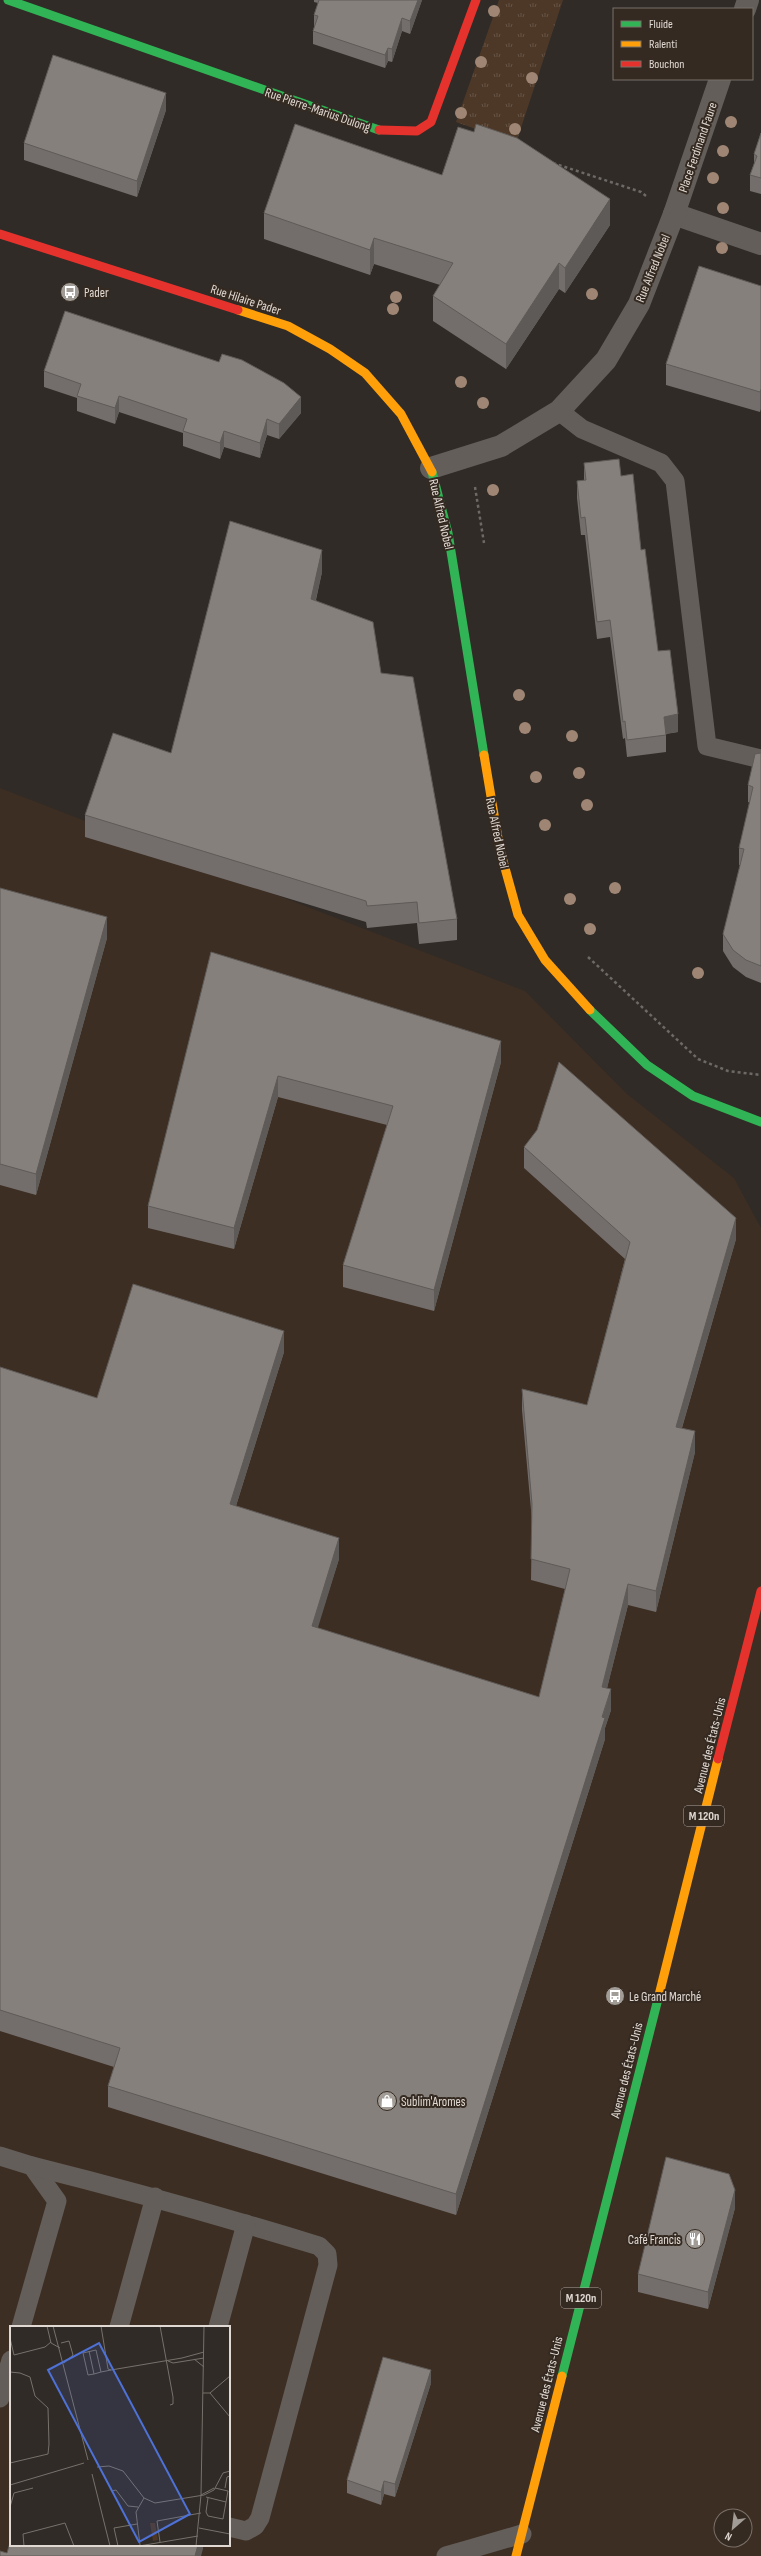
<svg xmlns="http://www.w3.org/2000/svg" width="761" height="2556" font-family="'Sofia Sans Condensed',sans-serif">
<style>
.built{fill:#3d2e23;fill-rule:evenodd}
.park{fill:url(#park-tufts)}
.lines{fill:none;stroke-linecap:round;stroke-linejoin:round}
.path{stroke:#6d6967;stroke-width:2.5;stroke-dasharray:3 3;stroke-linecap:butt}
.lane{stroke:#635e5a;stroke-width:19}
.street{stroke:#635e5a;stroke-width:22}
.fast{stroke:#30b455;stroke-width:9}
.slow{stroke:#ff9f0a;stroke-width:9}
.jam{stroke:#e5322d;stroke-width:9}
.tree{fill:#9f8674}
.wall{fill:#736e6b}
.shaded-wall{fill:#5e5a57}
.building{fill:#86807c;stroke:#5e5a57}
.labels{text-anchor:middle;stroke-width:4;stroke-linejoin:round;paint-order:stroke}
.shield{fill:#352a21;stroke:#ada49e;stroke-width:1}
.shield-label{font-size:12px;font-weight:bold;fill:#e0d9d3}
.street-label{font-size:13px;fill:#e0d9d3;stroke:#352a21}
.poi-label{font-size:13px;fill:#e0d9d3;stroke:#352a21;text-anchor:start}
.inset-road{fill:none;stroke:#76716b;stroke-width:1}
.view{fill:#4e71d7;fill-opacity:0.15;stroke:#4e71d7;stroke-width:2}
.inset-edge{fill:none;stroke:#e0d9d3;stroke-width:2}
</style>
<defs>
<pattern id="park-tufts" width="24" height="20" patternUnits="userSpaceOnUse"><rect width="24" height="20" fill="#4d3828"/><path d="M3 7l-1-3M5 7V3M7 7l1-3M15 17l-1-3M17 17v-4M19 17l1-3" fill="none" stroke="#665446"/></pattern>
</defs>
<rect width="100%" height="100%" fill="#302b26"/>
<path class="built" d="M0,788L525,991L627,1094L734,1178L761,1228V2556H0ZM11,2327H229V2545H11ZM721,2516H745V2540H721Z"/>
<polygon class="park" points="499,0 563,0 516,143 456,122"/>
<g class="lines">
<g class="path">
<polyline points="553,163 641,192 646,196"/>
<polyline points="475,487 484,543"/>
<polyline points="588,957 698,1059 728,1071 761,1075"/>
</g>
<g class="lane">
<polyline points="559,411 582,429 661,463 675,481 707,746 761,759"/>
<polyline points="0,2156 32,2166 57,2201 21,2327"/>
<path d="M32,2166C128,2190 224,2217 319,2246L327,2254L328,2265L260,2518L255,2526L246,2531L229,2527"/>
<polyline points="119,2327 155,2197"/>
<polyline points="218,2327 246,2224"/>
<polyline points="0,2398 11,2360"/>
<polyline points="446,2556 522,2534"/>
</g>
<g class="street">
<polyline points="745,9 748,0"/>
<polyline points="674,214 761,244"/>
<polyline points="431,468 501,446 559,411 606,360 639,304 674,214 720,79"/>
</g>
<g class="fast">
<polyline points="8,0 379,130"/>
<polyline points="432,472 448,533 484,755"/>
<polyline points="590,1010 647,1065 693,1096 761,1122"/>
<polyline points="562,2376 659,1995"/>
</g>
<g class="slow">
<polyline points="238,310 288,326 330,349 365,373 401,414 432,472"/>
<polyline points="484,755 500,850 518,915 545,960 590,1010"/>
<polyline points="659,1995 718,1759"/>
<polyline points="516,2556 562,2376"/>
</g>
<g class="jam">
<polyline points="379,130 417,131 431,122 476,0"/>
<polyline points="0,234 238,310"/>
<polyline points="718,1759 761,1591"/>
</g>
</g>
<g class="tree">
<circle cx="494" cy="11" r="6"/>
<circle cx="481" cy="62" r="6"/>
<circle cx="532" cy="78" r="6"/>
<circle cx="461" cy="113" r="6"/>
<circle cx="731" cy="122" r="6"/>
<circle cx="515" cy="129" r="6"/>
<circle cx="723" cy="151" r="6"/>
<circle cx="713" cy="178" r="6"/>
<circle cx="723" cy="208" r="6"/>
<circle cx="722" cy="248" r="6"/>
<circle cx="592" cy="294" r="6"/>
<circle cx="396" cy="297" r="6"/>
<circle cx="393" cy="309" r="6"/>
<circle cx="461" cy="382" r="6"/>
<circle cx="483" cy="403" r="6"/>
<circle cx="493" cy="490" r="6"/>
<circle cx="519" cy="695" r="6"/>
<circle cx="525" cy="728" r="6"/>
<circle cx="572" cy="736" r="6"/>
<circle cx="579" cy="773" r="6"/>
<circle cx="536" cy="777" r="6"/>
<circle cx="587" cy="805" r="6"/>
<circle cx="545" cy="825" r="6"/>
<circle cx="615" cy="888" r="6"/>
<circle cx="570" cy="899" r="6"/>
<circle cx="590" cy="929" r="6"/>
<circle cx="698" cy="973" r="6"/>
</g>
<g class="wall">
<polygon points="314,0 422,0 410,34 402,31 392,62 388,61 385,68 313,44 313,31 314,28 314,15 318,3 314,2"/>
<polygon points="166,110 137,197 24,160 24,143"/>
<polygon points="761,133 761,194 750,191 750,175 754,164 754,154"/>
<polygon points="264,213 610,225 565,293 559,289 506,369 433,321 433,296 440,285 374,264 370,275 264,239"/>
<polygon points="761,286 760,412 666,385 666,364"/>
<polygon points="44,371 301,413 279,439 267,435 260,458 224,447 220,459 183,446 183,433 119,412 115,424 77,411 77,398 44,387"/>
<polygon points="584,463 621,476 641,550 658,651 678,732 666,734 666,752 627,757 625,738 623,739 610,637 597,639 585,535 581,535 577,498 577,481 584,480"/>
<polygon points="322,572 316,600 381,673 457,919 457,940 419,944 417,923 367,928 366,922 85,837 85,815 171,753"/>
<polygon points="761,753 761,983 746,977 733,967 723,951 723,934 741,865 739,865 739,848 750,803 748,802 748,785"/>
<polygon points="0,888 107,938 36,1195 0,1185"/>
<polygon points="211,952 501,1062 434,1311 343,1287 343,1265 387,1125 278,1097 234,1249 148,1228 148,1206"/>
<polygon points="524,1147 736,1239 682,1428 695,1452 656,1612 628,1605 607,1688 611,1710 605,1728 605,1739 456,2215 108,2107 108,2086 114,2067 0,2031 0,1367 97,1398 284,1352 236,1506 339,1559 317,1628 539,1697 565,1589 531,1580 532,1521 522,1410 522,1389 587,1405 625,1259 524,1168"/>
<polygon points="735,2208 708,2309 638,2292 638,2274"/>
<polygon points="431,2383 395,2497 384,2494 381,2505 347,2493 347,2480"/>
</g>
<g class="shaded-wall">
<polygon points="418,0 422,0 410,34 410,21"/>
<polygon points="402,18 402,31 392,62 392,49"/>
<polygon points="388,48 388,61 385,68 385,55"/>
<polygon points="166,93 166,110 137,197 137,181"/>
<polygon points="610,199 610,225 565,293 565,268"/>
<polygon points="374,238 374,264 370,275 370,250"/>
<polygon points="559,263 559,289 506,369 506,344"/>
<polygon points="761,389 761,409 760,412 760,392"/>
<polygon points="119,396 119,412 115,424 115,408"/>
<polygon points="301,397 301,413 279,439 279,424"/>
<polygon points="267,419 267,435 260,458 260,443"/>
<polygon points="224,431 224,447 220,459 220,443"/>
<polygon points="322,550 322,572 311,620 311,599"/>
<polygon points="678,714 678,732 664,734 664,717"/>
<polygon points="107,917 107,938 36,1195 36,1174"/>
<polygon points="501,1041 501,1062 434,1311 434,1290"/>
<polygon points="278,1076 278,1097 234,1249 234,1228"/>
<polygon points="736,1218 736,1239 676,1448 676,1427"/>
<polygon points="284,1331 284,1352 230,1525 230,1504"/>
<polygon points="695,1431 695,1452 656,1612 656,1591"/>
<polygon points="339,1538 339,1559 312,1647 312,1626"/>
<polygon points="628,1584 628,1605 602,1708 602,1687"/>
<polygon points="611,1689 611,1710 605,1728 605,1739 456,2215 456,2194"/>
<polygon points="735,2190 735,2208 708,2309 708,2292"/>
<polygon points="431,2370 431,2383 395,2497 395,2484"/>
<polygon points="384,2481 384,2494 381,2505 381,2492"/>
<polygon points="198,2545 203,2545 203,2549 201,2556 195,2556"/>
</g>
<g class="building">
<polygon points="319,0 418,0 410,21 402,18 392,49 388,48 385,55 313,31 318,16 314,15"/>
<polygon points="53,55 166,93 137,181 24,143"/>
<polygon points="295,124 442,175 458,127 474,132 476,124 517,138 610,199 565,268 559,263 506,344 433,296 453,263 374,238 370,250 264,213"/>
<polygon points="761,133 761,178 750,175 757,156 754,154"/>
<polygon points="699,266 761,286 761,389 760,392 666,364"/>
<polygon points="65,311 219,362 222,354 242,360 284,383 301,397 279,424 267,419 260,443 224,431 220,443 183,431 187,419 119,396 115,408 77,396 81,384 44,371"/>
<polygon points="619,459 621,476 633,474 641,550 645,549 658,651 670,650 678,714 664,717 666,735 627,740 625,721 623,722 610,620 597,622 585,517 581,518 577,481 586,480 584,463"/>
<polygon points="230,521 322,550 311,599 373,622 381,673 413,677 457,919 419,923 417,902 367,906 366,901 85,815 113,733 171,753"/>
<polygon points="761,753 761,966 746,960 733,950 723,934 744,849 739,848 753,787 748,785 755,754"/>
<polygon points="0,888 107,917 36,1174 0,1164"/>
<polygon points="211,952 501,1041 434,1290 343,1265 393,1106 278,1076 234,1228 148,1206"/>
<polygon points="559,1062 736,1218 676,1427 695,1431 656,1591 628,1584 602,1687 611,1689 602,1717 605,1718 456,2194 108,2086 120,2048 0,2010 0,1367 97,1398 133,1284 284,1331 230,1504 339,1538 312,1626 539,1697 570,1569 531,1559 532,1504 522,1389 587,1405 630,1242 524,1147 537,1130"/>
<polygon points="666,2157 729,2174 735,2190 708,2292 638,2274"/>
<polygon points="383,2357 431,2370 395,2484 384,2481 381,2492 347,2480"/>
<polygon points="11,2539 11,2545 198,2545 195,2556 0,2556 0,2551 7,2553"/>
</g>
<defs>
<g id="bus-disc" transform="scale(1)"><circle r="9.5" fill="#a29c96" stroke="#352a21"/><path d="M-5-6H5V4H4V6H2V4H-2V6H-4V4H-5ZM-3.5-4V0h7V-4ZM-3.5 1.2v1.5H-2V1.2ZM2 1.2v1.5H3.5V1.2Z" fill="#fff"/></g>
<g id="shop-disc" transform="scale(1)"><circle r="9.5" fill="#a29c96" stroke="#352a21"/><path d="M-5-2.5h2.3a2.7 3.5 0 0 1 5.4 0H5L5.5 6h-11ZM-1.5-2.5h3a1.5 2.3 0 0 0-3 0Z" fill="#fff"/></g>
<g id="restaurant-disc" transform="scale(1)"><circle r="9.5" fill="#a29c96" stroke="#352a21"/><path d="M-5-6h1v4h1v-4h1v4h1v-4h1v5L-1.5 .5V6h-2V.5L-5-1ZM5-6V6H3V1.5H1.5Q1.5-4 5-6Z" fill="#fff"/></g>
</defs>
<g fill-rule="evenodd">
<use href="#bus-disc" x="70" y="292"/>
<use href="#bus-disc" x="615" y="1996"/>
<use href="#shop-disc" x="387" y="2101"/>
<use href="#restaurant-disc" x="695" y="2239"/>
</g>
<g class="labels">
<g class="shield">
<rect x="684" y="1806" width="40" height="20" rx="3"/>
<rect x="561" y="2288" width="40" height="20" rx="3"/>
</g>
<g class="shield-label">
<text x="704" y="1820">M 120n</text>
<text x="581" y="2302">M 120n</text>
</g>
<g class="street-label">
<text transform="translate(318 109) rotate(19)" y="5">Rue Pierre-Marius Dulong</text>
<text transform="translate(697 147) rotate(-71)" y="5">Place Ferdinand Faure</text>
<text transform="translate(652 268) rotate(-68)" y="5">Rue Alfred Nobel</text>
<text transform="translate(246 299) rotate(18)" y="5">Rue Hilaire Pader</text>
<text transform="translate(442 514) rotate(77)" y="5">Rue Alfred Nobel</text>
<text transform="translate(498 833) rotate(78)" y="5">Rue Alfred Nobel</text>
<text transform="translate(709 1745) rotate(-76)" y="5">Avenue des États-Unis</text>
<text transform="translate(626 2070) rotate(-76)" y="5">Avenue des États-Unis</text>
<text transform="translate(546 2384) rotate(-76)" y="5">Avenue des États-Unis</text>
</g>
<g class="poi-label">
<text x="84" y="297">Pader</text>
<text x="629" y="2001">Le Grand Marché</text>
<text x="401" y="2106">Sublim'Aromes</text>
<text x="681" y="2244" text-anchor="end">Café Francis</text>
</g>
</g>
<g transform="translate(10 2326)">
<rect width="220" height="220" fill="#302b26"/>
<path d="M140,197H145L148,214L143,215Z" fill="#4d3828"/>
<path class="inset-road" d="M37,0L41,17L50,22M43,0L78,134M91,0L98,43L101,44L172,32L194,26M150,0L163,71V78L160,79M0,12L4,29L35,21L41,16M51,17L59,15L63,29L54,37M79,25L84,48M184,33L194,41M158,35L163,37L194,32M0,46L10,47L20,51L25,70L38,82L39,118L38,128L0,137M91,46L86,24L73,27L78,49L84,48L91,46L101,44M193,67H200L220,91M200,67L220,50M87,141L99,140L113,145L134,172L145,177L194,169L204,164L213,147L220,145M82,148L100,220M0,159L74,137M215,162L217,151L220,150M102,165L106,164L118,180L128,181M191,169L204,162M196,171L216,176L218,165L205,162M198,172L196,186L198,190L213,193L216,176M0,181L4,167L23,162M189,202L220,208M150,216L147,195L191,187M130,219L126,186L134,172M14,220L13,208L55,197L64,220M108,220L104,202L127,198M129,220L188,210M186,220L191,169L194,0"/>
<path class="view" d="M89,17L180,188L129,216L38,44Z"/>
<rect width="220" height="220" class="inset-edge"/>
</g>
<rect x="613" y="8" width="140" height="72" fill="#352a21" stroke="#797068"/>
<rect x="621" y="21" width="20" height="6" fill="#30b455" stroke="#797068"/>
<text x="649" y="28" font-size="12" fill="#e0d9d3">Fluide</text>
<rect x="621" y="41" width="20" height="6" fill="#ff9f0a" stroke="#797068"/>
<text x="649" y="48" font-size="12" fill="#e0d9d3">Ralenti</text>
<rect x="621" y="61" width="20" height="6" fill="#e5322d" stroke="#797068"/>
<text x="649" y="68" font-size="12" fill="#e0d9d3">Bouchon</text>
<g transform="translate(733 2528) rotate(208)"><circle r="19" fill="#352a21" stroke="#797068"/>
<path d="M0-3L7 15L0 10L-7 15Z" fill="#a29c96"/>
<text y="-6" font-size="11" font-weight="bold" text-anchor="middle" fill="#e0d9d3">N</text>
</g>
</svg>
